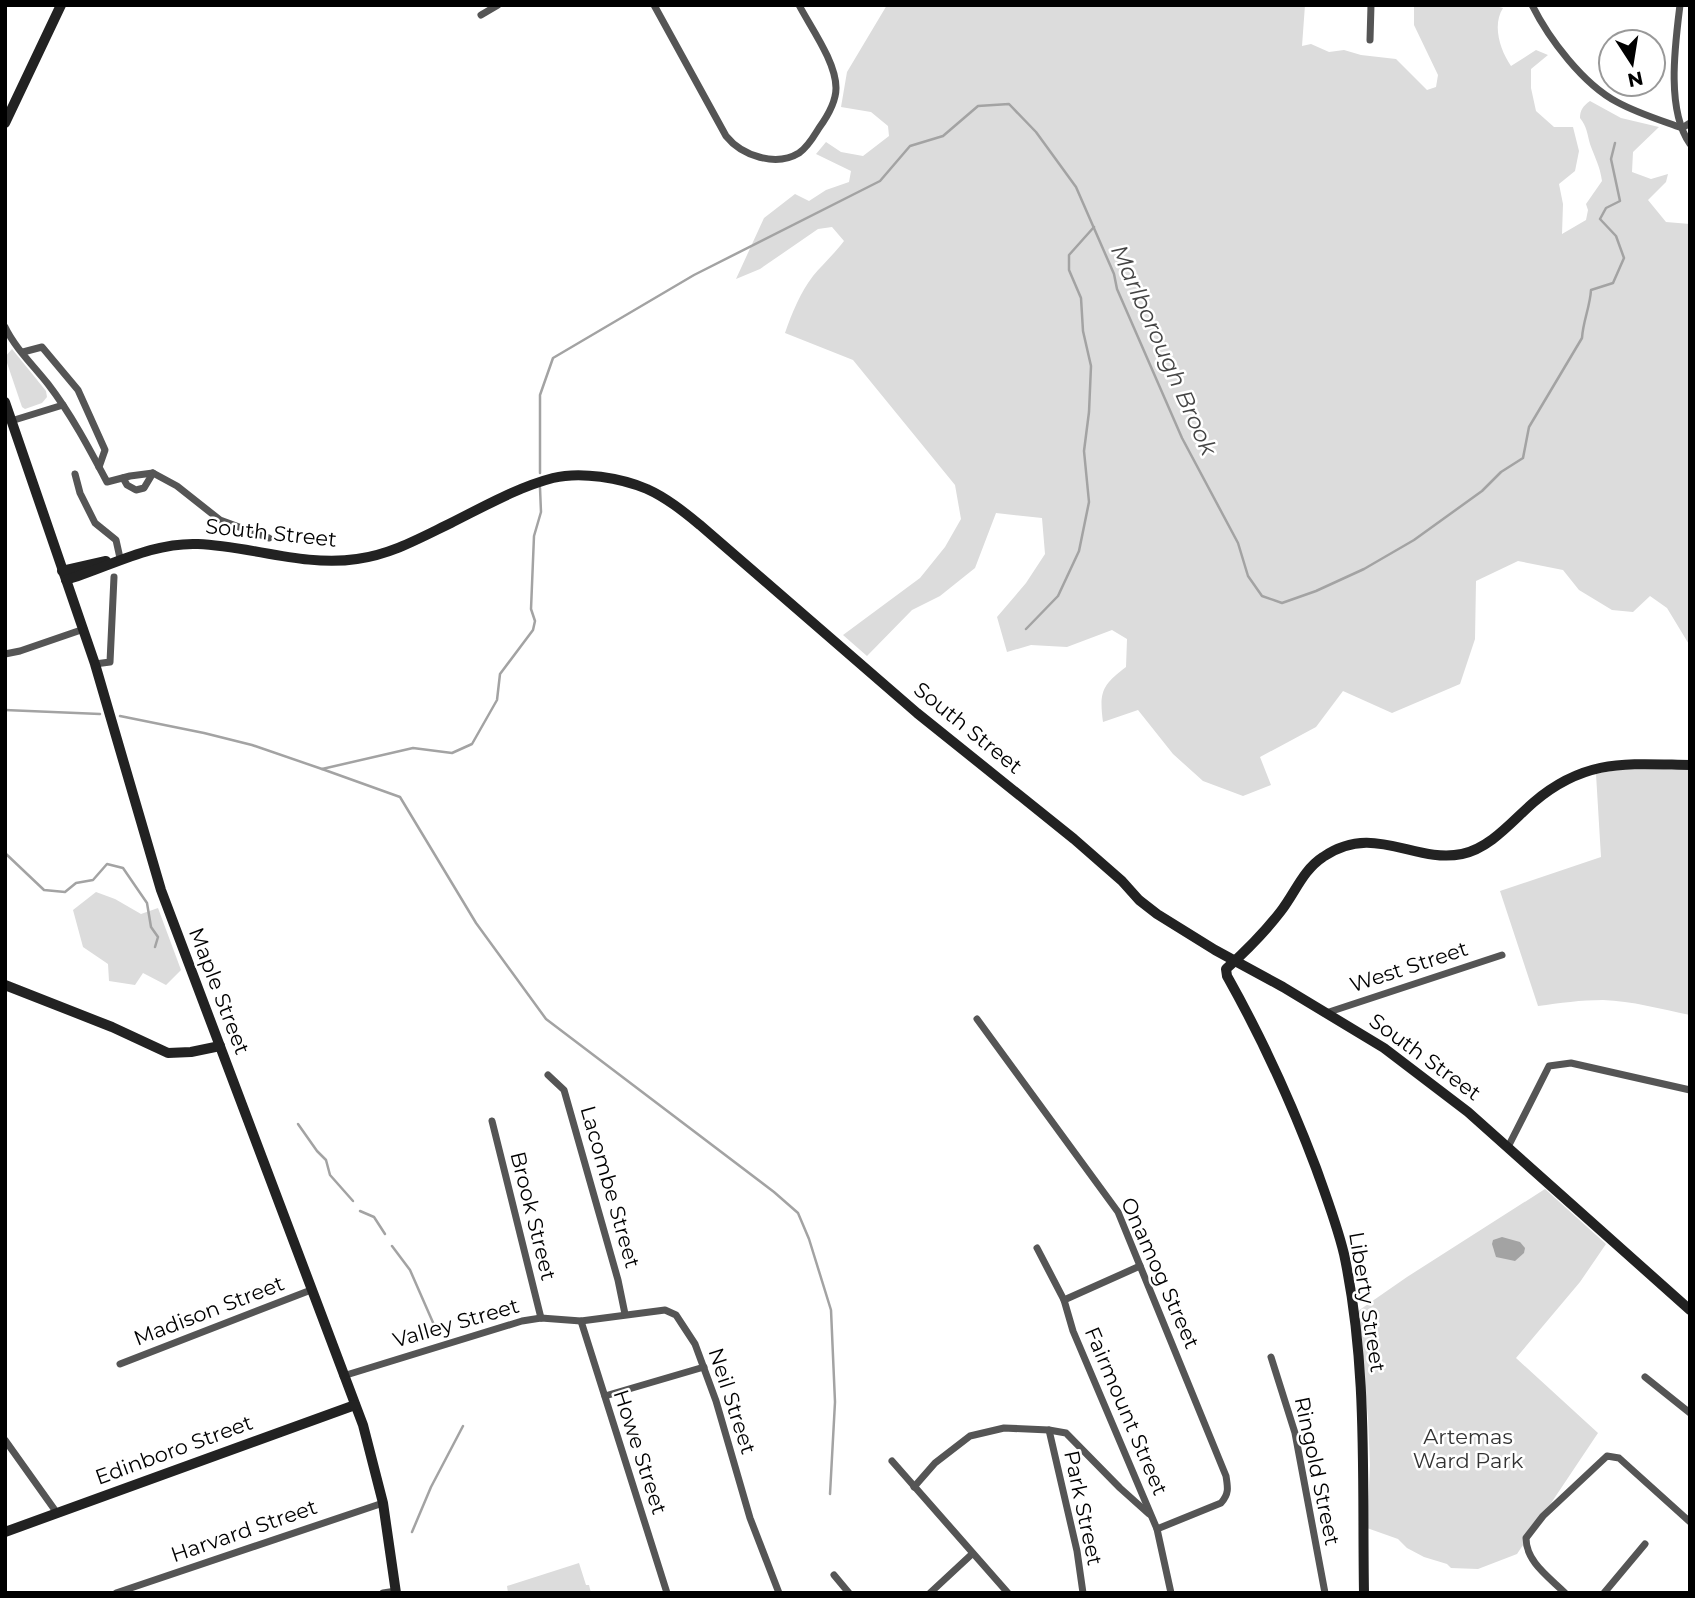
<svg xmlns="http://www.w3.org/2000/svg" width="1695" height="1598" font-family="Montserrat,sans-serif">
<style>
.green{fill:#dcdcdc}
.water{fill:#a3a3a3}
.lines{fill:none;stroke-linecap:round;stroke-linejoin:round}
.stream{stroke:#a3a3a3;stroke-width:2.5}
.street{stroke:#555;stroke-width:7}
.secondary{stroke:#222;stroke-width:10}
.labels{text-anchor:middle;stroke-width:5;stroke-linejoin:round;paint-order:stroke}
.street-label{font-size:21px;fill:#000;stroke:#fff}
.park-label{font-size:21px;fill:#333;stroke:#fff}
.water-label{font-size:23px;font-style:italic;fill:#444;stroke:#fff}
</style>
<rect width="100%" height="100%" fill="#fff"/>
<g class="green">
<path d="M887,5H1305L1302,46L1311,44L1329,52L1344,50L1361,55L1396,59L1427,90L1436,87L1438,75L1414,25V5H1492L1503,8C1492,25 1500,50 1511,66L1536,50L1548,55L1531,69V88L1536,111L1554,127H1573L1579,151L1575,171L1559,184L1563,204L1562,234L1586,220L1588,210L1586,204L1602,181C1600,166 1595,158 1590,144C1587,133 1587,127 1580,118C1580,110 1583,106 1590,101L1621,118L1659,127L1633,152L1632,172L1651,179L1668,174L1666,182L1648,200L1666,222L1690,224V646L1667,608L1650,596L1633,612L1612,610L1579,590L1563,570L1518,561L1476,581L1475,639L1460,684L1392,713L1343,691L1316,727L1260,757L1271,785L1243,796L1203,781L1173,754L1138,710L1103,722C1099,692 1102,685 1126,667L1127,639L1112,630L1067,647L1031,645L1007,652L997,617L1026,583L1045,554L1042,518L996,513L975,568L940,596L912,610L867,656L843,635L920,578L945,547L961,519L955,485L853,360L785,333C792,313 800,293 813,276C823,264 834,254 844,241L832,227L818,229L760,269L736,279L764,218L795,194L809,201L826,190L849,182L851,171L816,154L826,142L841,152L863,156L889,136L888,126L871,112L841,107L847,72Z"/>
<polygon points="12,349 46,391 47,397 42,403 25,409 22,407 5,357"/>
<path d="M1622,769L1690,770V1015C1661,1009 1632,1001 1603,1000C1581,1000 1560,1003 1538,1006L1500,891L1601,857L1596,774Z"/>
<polygon points="96,892 115,899 141,914 158,908 181,970 166,985 143,973 135,985 109,981 108,964 83,947 73,910"/>
<polygon points="1545,1189 1606,1244 1580,1282 1516,1358 1598,1433 1517,1554 1478,1569 1451,1568 1447,1564 1424,1557 1407,1548 1398,1539 1367,1528 1370,1465 1368,1418 1358,1311 1407,1277"/>
<polygon points="579,1563 586,1585 589,1585 591,1593 508,1593 507,1586"/>
</g>
<polygon class="water" points="1502,1237 1520,1242 1525,1248 1524,1253 1515,1261 1496,1257 1492,1244 1493,1240"/>
<g class="lines">
<g class="stream">
<path d="M540,473V395L553,358L694,275L880,181L910,146L943,136L978,106L1009,104L1036,132L1076,187L1114,274L1117,289L1182,438L1238,543L1248,576L1262,596L1282,603L1316,591L1364,569L1414,540L1482,491L1501,472L1523,458L1529,427L1582,338C1583,321 1590,307 1591,290L1613,283L1624,258L1616,236L1600,219L1606,208L1620,201L1611,159L1615,143"/>
<polyline points="1026,629 1058,596 1079,551 1089,502 1084,451 1089,412 1091,366 1083,331 1081,298 1069,270 1069,255 1094,227"/>
<polyline points="5,710 100,714"/>
<polyline points="120,716 204,733 252,745 322,769 413,748 452,753 472,744 497,700 500,674 533,630 535,621 531,609 534,536 541,512 540,488"/>
<polyline points="322,769 400,797 476,923 546,1019 774,1192 798,1213 809,1239 831,1310 835,1402 830,1494"/>
<polyline points="5,853 44,890 65,892 76,883 93,880 107,864 123,868 136,887 147,903 151,927 158,937 155,947"/>
<polyline points="298,1124 317,1151 326,1160 330,1175 353,1201"/>
<polyline points="360,1211 374,1217 385,1234"/>
<polyline points="392,1246 410,1270 438,1334"/>
<polyline points="412,1532 431,1487 463,1426"/>
</g>
<g class="street">
<path d="M654,5L726,136C742,156 776,167 799,153C808,147 814,136 819,128C827,117 836,103 836,88C836,62 811,28 799,5"/>
<path d="M1532,5C1549,39 1583,84 1617,102C1637,113 1660,120 1682,128L1690,123"/>
<path d="M1680,5C1675,45 1666,110 1690,144"/>
<polyline points="481,15 498,5"/>
<polyline points="1370,40 1371,5"/>
<path d="M5,327C15,348 33,365 48,384C71,414 89,448 107,482L130,476L153,473L177,486L220,520L269,538"/>
<polyline points="23,352 42,347 78,390 105,450 99,467"/>
<polyline points="11,421 63,405"/>
<polyline points="75,474 80,493 95,523 116,540 120,558"/>
<polyline points="123,478 127,485 136,490 144,488 153,473"/>
<polyline points="5,654 20,651 84,629"/>
<polyline points="95,664 110,662 114,577"/>
<polyline points="1326,1013 1502,955"/>
<path d="M977,1019L1118,1212L1226,1476C1228,1488 1229,1494 1221,1503L1157,1529"/>
<polyline points="548,1075 564,1090 618,1280 625,1314"/>
<polyline points="492,1121 541,1318"/>
<polyline points="1508,1147 1549,1066 1571,1063 1690,1090"/>
<polyline points="1037,1248 1064,1300 1073,1331 1157,1529 1171,1593"/>
<polyline points="1064,1300 1140,1266"/>
<polyline points="581,1321 667,1593"/>
<polyline points="1271,1357 1295,1433 1325,1593"/>
<polyline points="120,1364 311,1290"/>
<polyline points="343,1376 522,1321 541,1318 581,1321 665,1310 676,1315 695,1344 716,1401 750,1518 779,1593"/>
<polyline points="1645,1377 1690,1413"/>
<polyline points="605,1396 704,1367"/>
<polyline points="1049,1430 1077,1551 1083,1593"/>
<polyline points="5,1440 57,1513"/>
<polyline points="892,1461 1008,1593"/>
<polyline points="914,1487 935,1463 970,1436 1004,1428 1049,1430 1066,1433 1120,1488 1149,1514"/>
<polyline points="834,1575 849,1593"/>
<polyline points="116,1593 383,1503"/>
<polyline points="383,1593 396,1591"/>
<polyline points="930,1593 972,1554"/>
<path d="M1565,1593C1549,1577 1526,1562 1526,1538L1543,1516L1607,1456L1619,1458L1690,1522"/>
<polyline points="1604,1593 1645,1544"/>
</g>
<g class="secondary">
<polyline points="5,123 61,5"/>
<polyline points="5,402 95,664 161,890 363,1425 383,1503 396,1593"/>
<polyline points="62,571 106,561"/>
<path d="M66,580C109,567 152,542 198,544C251,546 304,567 357,559C392,554 420,538 451,523C483,507 518,487 553,478C581,471 621,478 647,489C667,498 684,512 700,525L917,713L1074,839L1122,881L1139,900L1157,914L1215,950L1283,987L1384,1048L1468,1112L1690,1310"/>
<polyline points="5,985 112,1027 168,1053 191,1052 220,1046"/>
<polyline points="5,1532 355,1405"/>
<path d="M1364,1593C1362,1480 1368,1366 1344,1254C1337,1225 1326,1196 1316,1168C1290,1099 1263,1040 1227,976L1226,969C1246,951 1265,932 1281,911C1295,893 1303,870 1323,857C1374,822 1414,864 1462,854C1491,848 1513,820 1534,802C1586,758 1627,764 1690,765"/>
</g>
</g>
<g class="labels">
<g class="street-label">
<text transform="translate(271 533) rotate(6)" y="7">South Street</text>
<text transform="translate(968 728) rotate(39)" y="7">South Street</text>
<text transform="translate(1409 967) rotate(-18)" y="7">West Street</text>
<text transform="translate(219 991) rotate(69)" y="7">Maple Street</text>
<text transform="translate(1425 1057) rotate(36)" y="7">South Street</text>
<text transform="translate(610 1187) rotate(74)" y="7">Lacombe Street</text>
<text transform="translate(533 1216) rotate(76)" y="7">Brook Street</text>
<text transform="translate(1160 1273) rotate(66)" y="7">Onamog Street</text>
<text transform="translate(1367 1302) rotate(81)" y="7">Liberty Street</text>
<text transform="translate(209 1311) rotate(-21)" y="7">Madison Street</text>
<text transform="translate(456 1323) rotate(-16)" y="7">Valley Street</text>
<text transform="translate(732 1401) rotate(72)" y="7">Neil Street</text>
<text transform="translate(1126 1411) rotate(67)" y="7">Fairmount Street</text>
<text transform="translate(174 1450) rotate(-20)" y="7">Edinboro Street</text>
<text transform="translate(640 1452) rotate(72)" y="7">Howe Street</text>
<text transform="translate(1317 1471) rotate(78)" y="7">Ringold Street</text>
<text transform="translate(1083 1508) rotate(78)" y="7">Park Street</text>
<text transform="translate(244 1531) rotate(-19)" y="7">Harvard Street</text>
</g>
<g class="park-label">
<text x="1468" y="1444">Artemas<tspan x="1468" dy="24">Ward Park</tspan></text>
</g>
<g class="water-label">
<text transform="translate(1164 350) rotate(66)" y="8">Marlborough Brook</text>
</g>
</g>
<rect width="1695" height="1598" fill="none" stroke="#000000" stroke-width="14"/>
<g transform="translate(1632 63) rotate(168)"><circle r="33" fill="#ffffff" stroke="#999999" stroke-width="2"/>
<path d="M0-5L12 26L0 18L-12 26Z" fill="#000000"/>
<text y="-10" font-size="19" font-weight="bold" text-anchor="middle" fill="#000000">N</text>
</g>
</svg>
